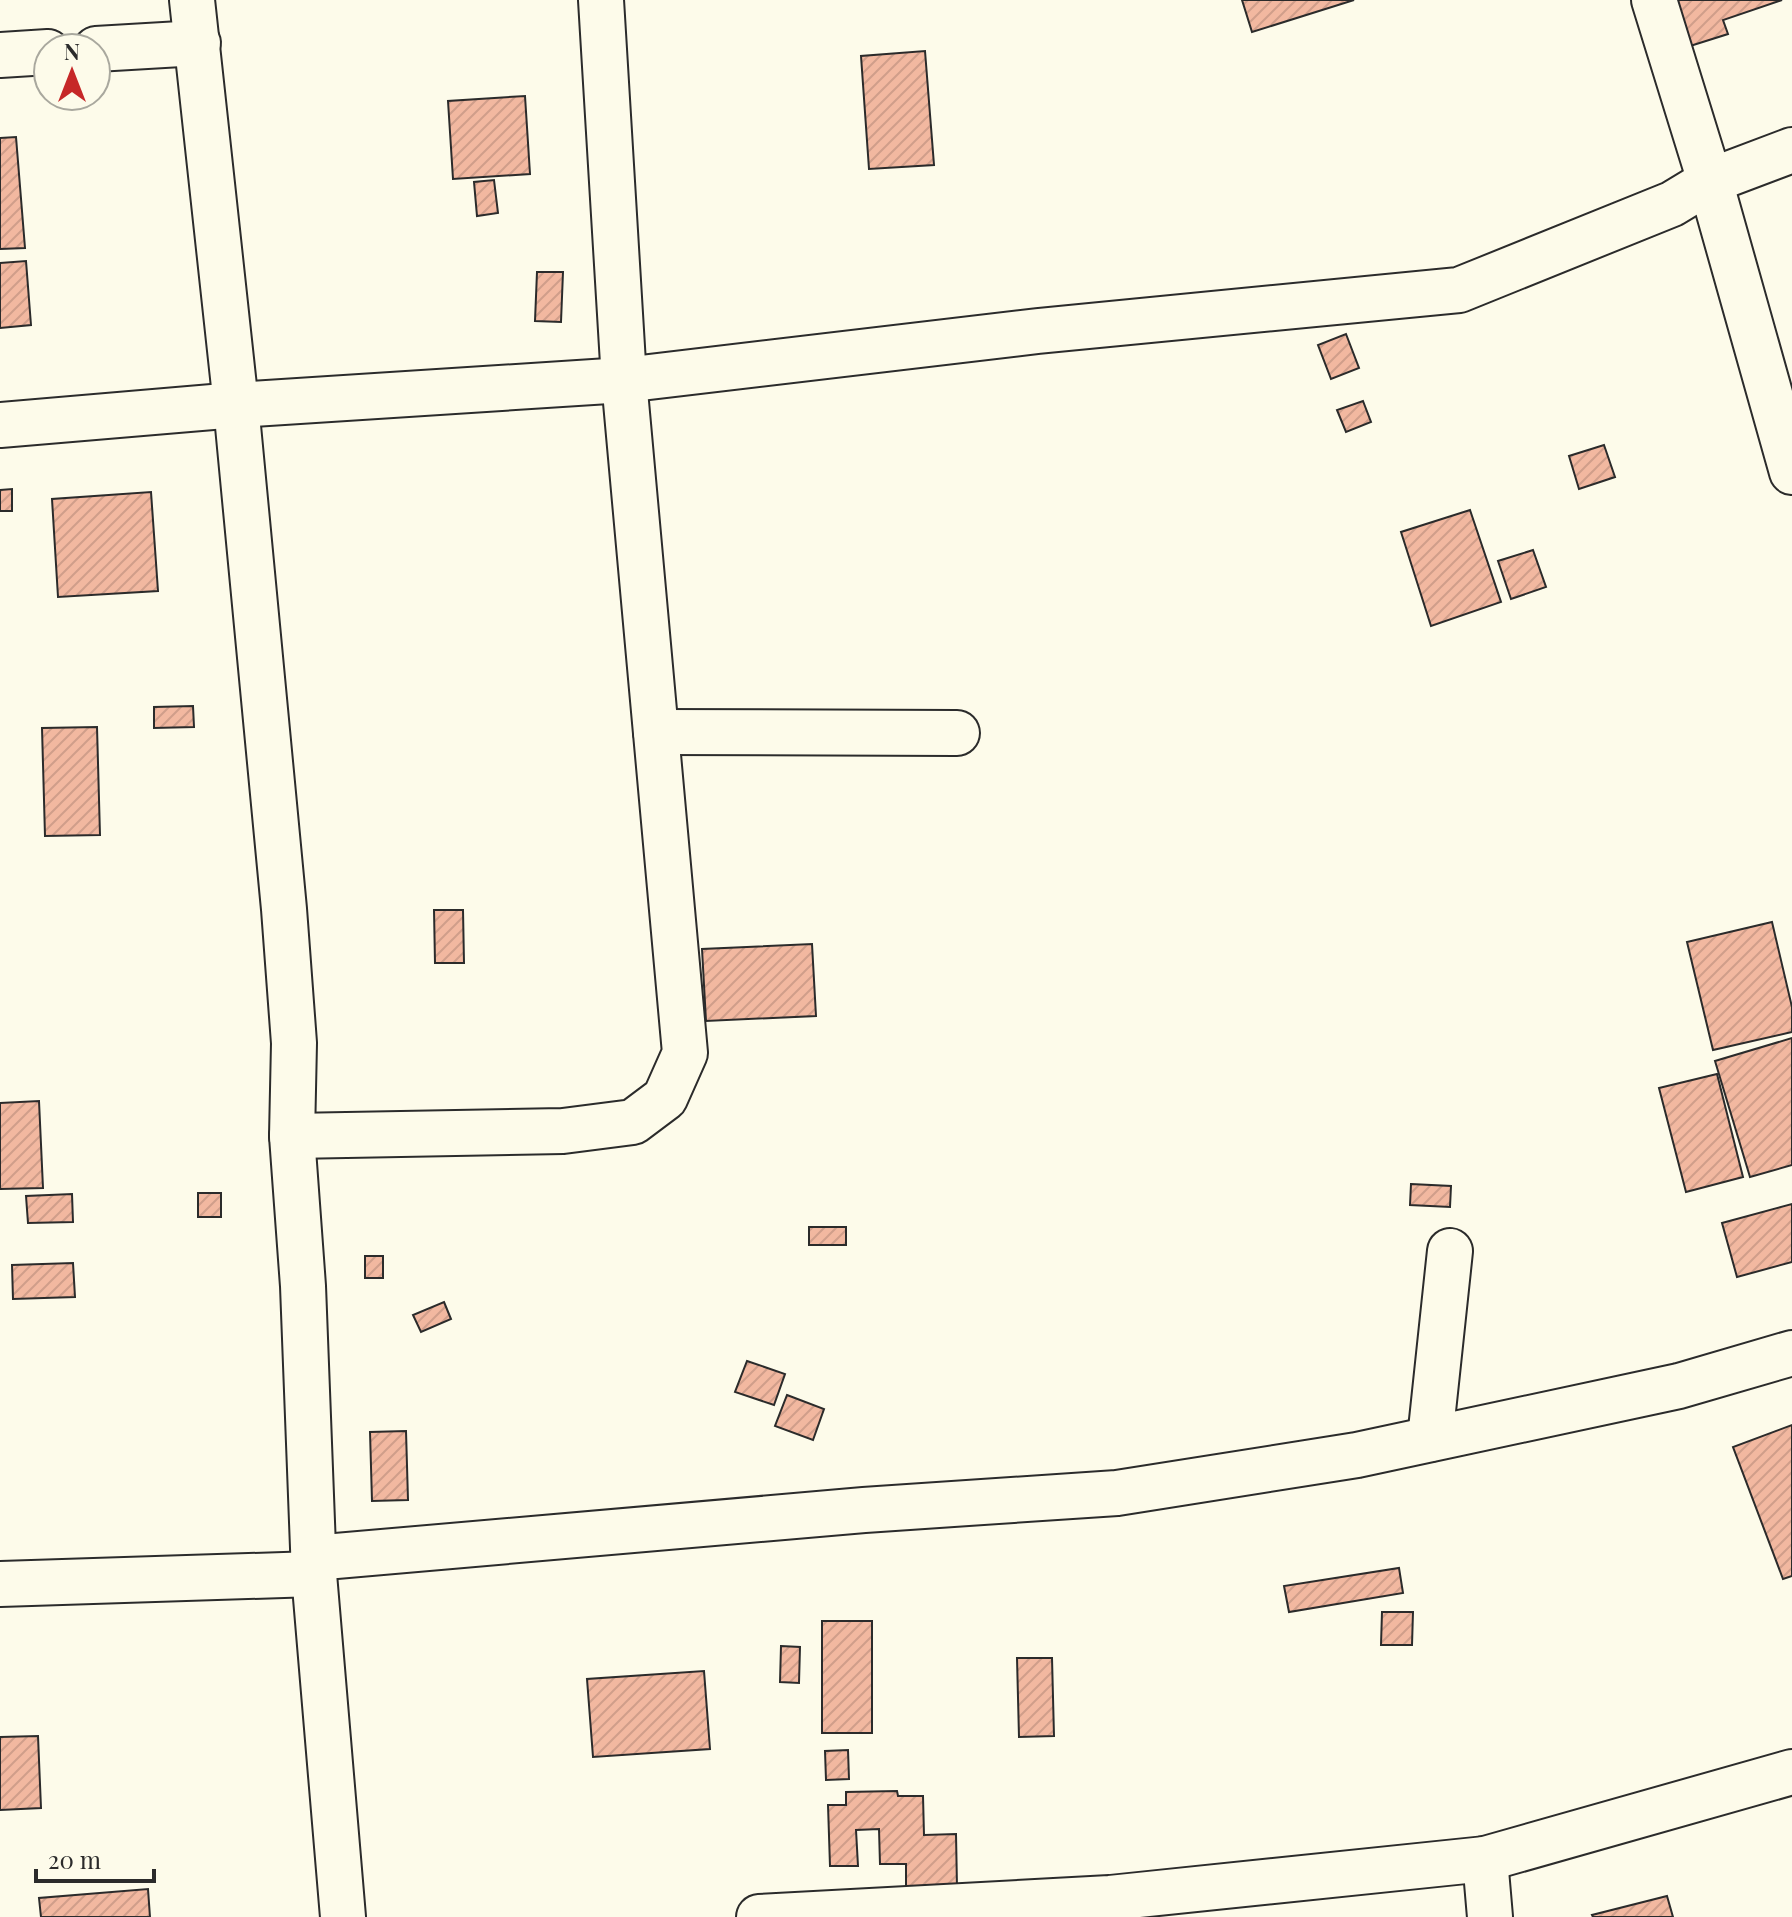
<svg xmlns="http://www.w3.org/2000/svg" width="1792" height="1917" font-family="'Playfair Display',serif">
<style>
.building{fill:url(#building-hatch);stroke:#2b2b2b;stroke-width:2}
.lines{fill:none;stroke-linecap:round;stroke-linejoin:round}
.minor-casing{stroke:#2b2b2b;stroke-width:48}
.minor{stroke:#fdfbea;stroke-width:44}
</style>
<defs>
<pattern id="building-hatch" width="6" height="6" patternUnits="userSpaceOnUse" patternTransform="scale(2)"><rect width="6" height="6" fill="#f2b8a0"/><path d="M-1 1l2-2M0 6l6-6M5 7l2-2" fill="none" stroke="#d09e8a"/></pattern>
</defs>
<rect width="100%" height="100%" fill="#fdfbea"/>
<g class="building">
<polygon points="1242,0 1354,0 1252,32"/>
<polygon points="1671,0 1782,0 1723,20 1728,34 1687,47"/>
<polygon points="925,51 934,165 869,169 861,56"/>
<polygon points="525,96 530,174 453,179 448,101"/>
<polygon points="16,137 25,248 0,249 0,138"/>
<polygon points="494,180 498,213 477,216 474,182"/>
<polygon points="26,261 31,325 0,328 0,263"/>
<polygon points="537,272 563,272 561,322 535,321"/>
<polygon points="1346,334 1359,368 1331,379 1318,345"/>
<polygon points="1363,401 1371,422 1346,432 1337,410"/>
<polygon points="1604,445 1615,477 1579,489 1569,456"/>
<polygon points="12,489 12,511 0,511 0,490"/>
<polygon points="151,492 158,591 58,597 52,499"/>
<polygon points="1470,510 1501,602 1431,626 1401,532"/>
<polygon points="1533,550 1546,587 1511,599 1498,561"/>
<polygon points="193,706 194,727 154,728 154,707"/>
<polygon points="97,727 100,835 45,836 42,728"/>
<polygon points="434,910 463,910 464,963 435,963"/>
<polygon points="1772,922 1792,1007 1792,1032 1713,1050 1687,942"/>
<polygon points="812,944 816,1016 706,1021 702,949"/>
<polygon points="1792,1038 1792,1165 1750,1177 1715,1061"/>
<polygon points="1717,1074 1743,1177 1686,1192 1659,1088"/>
<polygon points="39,1101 43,1188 0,1189 0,1103"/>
<polygon points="1411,1184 1451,1186 1450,1207 1410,1205"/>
<rect x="198" y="1193" width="23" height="24"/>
<polygon points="72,1194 73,1222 28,1223 26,1196"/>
<polygon points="1792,1204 1792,1262 1737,1277 1722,1223"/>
<rect x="809" y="1227" width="37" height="18"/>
<rect x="365" y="1256" width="18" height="22"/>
<polygon points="73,1263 75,1297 13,1299 12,1265"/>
<polygon points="444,1302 451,1319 421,1332 413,1315"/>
<polygon points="747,1361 785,1374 774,1405 735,1392"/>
<polygon points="787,1395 824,1409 813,1440 775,1426"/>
<polygon points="1792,1425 1792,1576 1783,1579 1733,1447"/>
<polygon points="406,1431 408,1500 372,1501 370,1432"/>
<polygon points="1399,1568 1403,1593 1289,1612 1284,1586"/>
<polygon points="1382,1612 1413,1612 1412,1645 1381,1645"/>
<rect x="822" y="1621" width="50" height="112"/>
<polygon points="781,1646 800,1647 799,1683 780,1682"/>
<polygon points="1017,1658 1052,1658 1054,1736 1019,1737"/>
<polygon points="704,1671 710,1749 593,1757 587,1679"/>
<polygon points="38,1736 41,1808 0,1810 0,1737"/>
<polygon points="848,1750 849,1779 826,1780 825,1751"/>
<polygon points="897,1791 898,1796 923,1796 924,1835 956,1834 957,1887 906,1888 906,1864 880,1864 879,1829 856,1830 858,1866 830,1866 828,1805 846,1805 846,1792"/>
<polygon points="148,1889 150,1917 41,1917 39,1898"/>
<polygon points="1667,1896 1673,1917 1593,1917 1592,1915"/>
</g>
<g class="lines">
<g class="minor-casing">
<g id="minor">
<polyline points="192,0 236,405 284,909 294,1043 292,1136 303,1286 314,1574 343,1917"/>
<polyline points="1654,0 1710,181 1792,472"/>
<polyline points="96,49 198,43"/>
<polyline points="0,55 48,52"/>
<polyline points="0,425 236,405 624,380 1038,331 1459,290 1672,204 1710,181 1792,150"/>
<polyline points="656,732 957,733"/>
<polyline points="292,1136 563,1131 633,1122 665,1098 685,1053 624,380 601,0"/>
<polyline points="1430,1439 1450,1251"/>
<polyline points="313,1558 864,1510 1117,1493 1357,1455 1679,1386 1792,1353"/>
<polyline points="0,1584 314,1574"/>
<polyline points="1485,1859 1490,1917"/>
<polyline points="759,1917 1110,1898 1485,1859 1792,1772"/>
</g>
</g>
<use href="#minor" class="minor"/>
</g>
<g transform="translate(72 72)"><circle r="38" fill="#fdfbea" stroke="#a9a89e" stroke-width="2"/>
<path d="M0-6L14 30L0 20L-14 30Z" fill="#c62828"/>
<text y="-12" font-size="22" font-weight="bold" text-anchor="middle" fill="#2b2b2b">N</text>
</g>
<path d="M36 1869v12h118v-12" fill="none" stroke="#2b2b2b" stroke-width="4"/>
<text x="48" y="1869" font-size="24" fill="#2b2b2b" stroke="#fdfbea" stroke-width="6" paint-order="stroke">20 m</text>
</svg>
